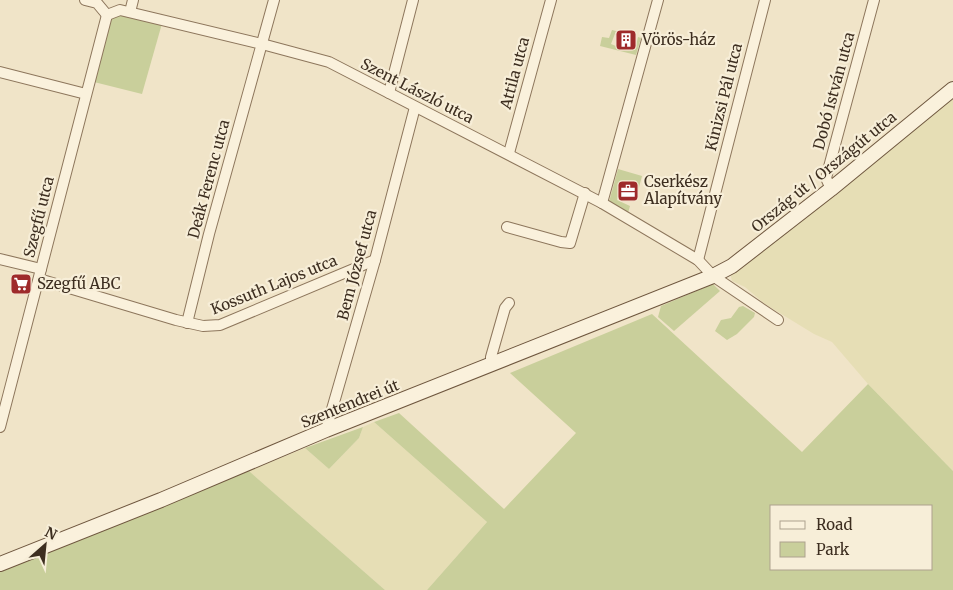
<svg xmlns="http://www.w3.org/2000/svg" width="953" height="590" font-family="Merriweather,serif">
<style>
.farmland{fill:#e6deb5}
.green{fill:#c9cf9b;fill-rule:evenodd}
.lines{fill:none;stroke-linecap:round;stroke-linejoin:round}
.street-casing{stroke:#8d765c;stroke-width:12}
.secondary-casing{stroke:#6f573f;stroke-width:16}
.street{stroke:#faf1dc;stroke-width:10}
.secondary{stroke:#faf1dc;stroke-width:14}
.labels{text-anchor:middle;stroke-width:4.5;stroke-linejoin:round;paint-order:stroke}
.poi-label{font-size:15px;fill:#3d2e20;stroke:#f7eed8;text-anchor:start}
.street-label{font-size:15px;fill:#3d2e20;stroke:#f7eed8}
</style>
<rect width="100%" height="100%" fill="#f0e4c8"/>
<g class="farmland">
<polygon points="953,96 953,471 868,384 832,342 814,334 765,304 745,287 732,281 731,277 731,274"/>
<polygon points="374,422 487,522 427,590 385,590 249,471 305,448 329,469 359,438 363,427"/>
</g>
<g class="green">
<polygon points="120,10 163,20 142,94 90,81 107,15"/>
<polygon points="612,30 616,31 611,44 623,49 635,50 638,37 641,38 636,55 600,46 602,37 609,38"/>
<polygon points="618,169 642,176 638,191 620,187 617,200 630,206 628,213 609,202"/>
<polygon points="713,284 720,291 674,331 658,317 661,306"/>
<polygon points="743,306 755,313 754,317 737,334 727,340 715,331 721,320 731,318 739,307"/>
<path d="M652,314L802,452L868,384L953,471V590H427L487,522L374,422L399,413L504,509L576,433L510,373ZM772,506H932V569H772Z"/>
<polygon points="363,427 359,438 329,469 305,448"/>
<polygon points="249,471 385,590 0,590 0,572"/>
</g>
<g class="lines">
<g class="street-casing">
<g id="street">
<polyline points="85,0 97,3 107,15"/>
<polyline points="130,12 133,0"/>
<polyline points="107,15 120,10 262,44 329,62 602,203 698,260 713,276 778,320"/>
<polyline points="0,72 86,94"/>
<polyline points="389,93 413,0"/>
<polyline points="509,153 551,0"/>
<polyline points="831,189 826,178 874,0"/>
<polyline points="602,203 658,0"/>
<polyline points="507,227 561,242 570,243 585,193"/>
<polyline points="0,259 41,269"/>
<polyline points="698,260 765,0"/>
<polyline points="39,279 176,320 203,326 220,325 375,260"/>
<polyline points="187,323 209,234 274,0"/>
<polyline points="491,365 491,357 505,308 509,303"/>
<polyline points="0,427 107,15"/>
<polyline points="326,430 375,260 415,107"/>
</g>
</g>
<g class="secondary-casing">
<polyline id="secondary" points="0,564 161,500 326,430 713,276 732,266 831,189 953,89"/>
</g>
<use href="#street" class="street"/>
<use href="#secondary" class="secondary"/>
</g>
<defs>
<g id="building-square" transform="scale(1.125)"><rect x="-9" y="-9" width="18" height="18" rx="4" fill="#9e2a2b" stroke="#f7eed8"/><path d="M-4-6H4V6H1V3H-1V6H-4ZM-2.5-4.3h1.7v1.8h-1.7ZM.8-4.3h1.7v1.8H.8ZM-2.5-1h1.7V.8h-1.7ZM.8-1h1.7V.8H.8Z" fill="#fff"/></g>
<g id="office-square" transform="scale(1.125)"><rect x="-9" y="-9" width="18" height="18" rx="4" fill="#9e2a2b" stroke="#f7eed8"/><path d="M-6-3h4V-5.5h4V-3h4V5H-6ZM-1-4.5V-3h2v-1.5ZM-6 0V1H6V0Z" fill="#fff"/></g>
<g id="supermarket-square" transform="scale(1.125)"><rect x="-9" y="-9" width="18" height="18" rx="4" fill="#9e2a2b" stroke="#f7eed8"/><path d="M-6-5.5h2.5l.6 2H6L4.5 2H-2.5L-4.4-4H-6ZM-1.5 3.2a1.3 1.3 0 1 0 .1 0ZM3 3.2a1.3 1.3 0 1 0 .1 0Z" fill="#fff"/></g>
</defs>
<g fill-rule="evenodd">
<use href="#building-square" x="626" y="40"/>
<use href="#office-square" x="628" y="191"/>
<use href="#supermarket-square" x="21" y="284"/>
</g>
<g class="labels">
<g class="poi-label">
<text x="642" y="45">Vörös-ház</text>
<text x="644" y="187">Cserkész<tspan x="644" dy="17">Alapítvány</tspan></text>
<text x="37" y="289">Szegfű ABC</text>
</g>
<g class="street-label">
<text transform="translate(515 73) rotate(-75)" y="5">Attila utca</text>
<text transform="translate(417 91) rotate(27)" y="5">Szent László utca</text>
<text transform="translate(834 91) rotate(-75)" y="5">Dobó István utca</text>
<text transform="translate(724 97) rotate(-76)" y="5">Kinizsi Pál utca</text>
<text transform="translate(824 172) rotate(-39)" y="5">Ország út / Országút utca</text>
<text transform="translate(209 179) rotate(-75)" y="5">Deák Ferenc utca</text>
<text transform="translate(39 217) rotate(-76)" y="5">Szegfű utca</text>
<text transform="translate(357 265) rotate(-75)" y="5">Bem József utca</text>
<text transform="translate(274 285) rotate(-22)" y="5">Kossuth Lajos utca</text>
<text transform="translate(350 404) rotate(-22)" y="5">Szentendrei út</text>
</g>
</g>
<rect x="770" y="505" width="162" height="65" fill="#f7eed8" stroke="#ada18e"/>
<rect x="780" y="521" width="25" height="8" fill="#faf1dc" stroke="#ada18e"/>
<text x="816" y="530" font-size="15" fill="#3d2e20">Road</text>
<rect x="780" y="542" width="25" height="15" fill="#c9cf9b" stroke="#ada18e"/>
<text x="816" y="555" font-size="15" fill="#3d2e20">Park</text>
<g transform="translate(45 545) rotate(27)" stroke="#f7eed8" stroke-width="4" paint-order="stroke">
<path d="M0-4L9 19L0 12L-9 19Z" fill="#3d2e20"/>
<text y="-8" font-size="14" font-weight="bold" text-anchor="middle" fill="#3d2e20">N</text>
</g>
</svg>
